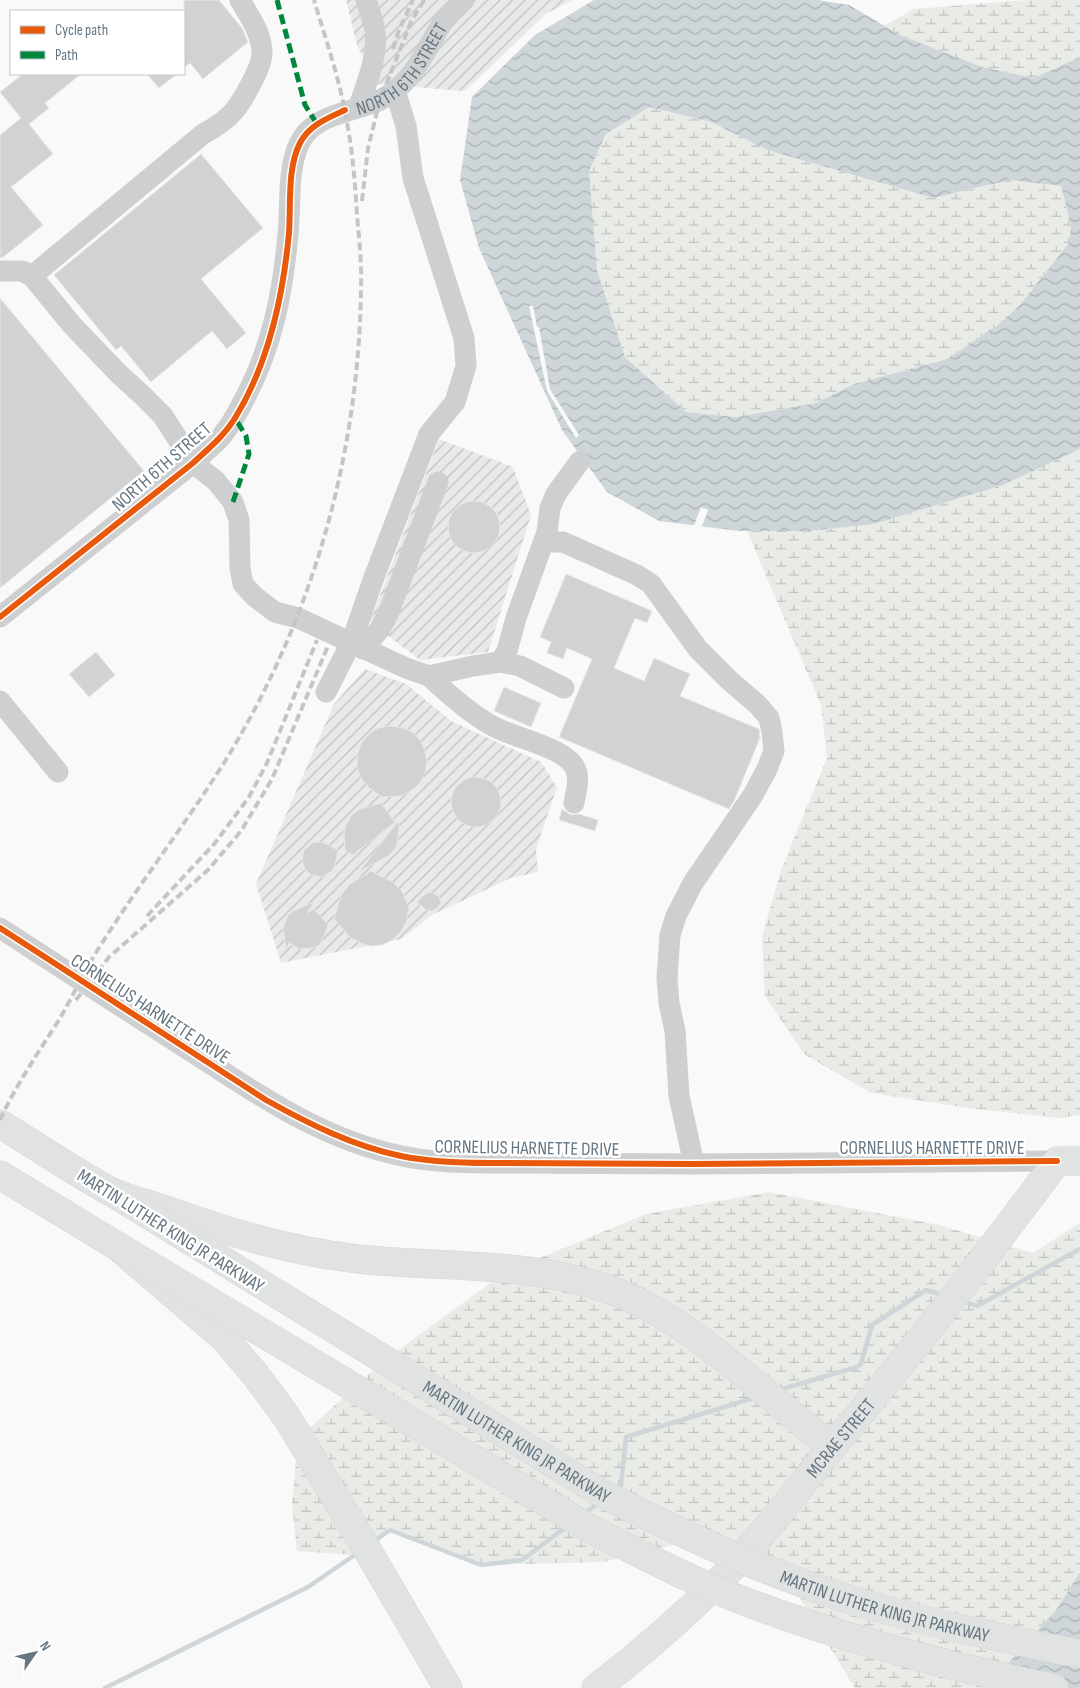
<svg xmlns="http://www.w3.org/2000/svg" width="1080" height="1688" font-family="'Sofia Sans Condensed',sans-serif">
<style>
.industrial{fill:url(#industrial-furrows)}
.wetland{fill:url(#wetland-marsh)}
.water{fill:url(#water-waves);fill-rule:evenodd}
.pier{fill:#f9f9f9}
.lines{fill:none;stroke-linecap:round;stroke-linejoin:round}
.stream{stroke:#ced6d9;stroke-width:4.5}
.building{fill:#d0d2d3;stroke:#e8e8e8}
.major-casing{stroke:#d5d6d7;stroke-width:29}
.highway-casing{stroke:#d5d6d6;stroke-width:29}
.minor{stroke:#cecfd0;stroke-width:21}
.major{stroke:#e1e2e2;stroke-width:28}
.highway{stroke:#e1e2e2;stroke-width:28}
.rail{stroke:#c3c5c6;stroke-width:4;stroke-dasharray:8 4;stroke-linecap:butt}
.highway-bridge-casing{stroke:#d5d6d6;stroke-width:29;stroke-linecap:butt}
.minor-bridge{stroke:#cecfd0;stroke-width:21}
.highway-bridge{stroke:#e1e2e2;stroke-width:28}
.quiet{stroke:#00873e;stroke-width:5;stroke-dasharray:10 5;stroke-linecap:butt}
.cycleway-casing{stroke:#fff;stroke-width:9}
.cycleway{stroke:#e8590c;stroke-width:6}
.labels{text-anchor:middle;stroke-width:5;stroke-linejoin:round;paint-order:stroke}
.street-label{font-size:19px;fill:#657683;stroke:#fff}
</style>
<defs>
<pattern id="industrial-furrows" width="10" height="10" patternUnits="userSpaceOnUse" patternTransform="scale(1.25)"><rect width="10" height="10" fill="#e8e9e9"/><path d="M-1 1l2-2M0 10L10 0M9 11l2-2" fill="none" stroke="#c0c1c2"/></pattern>
<pattern id="wetland-marsh" width="20" height="14" patternUnits="userSpaceOnUse" patternTransform="scale(1.25)"><rect width="20" height="14" fill="#e8ebe6"/><path d="M1 5h8M5 5V1M11 12h8M15 12V8" fill="none" stroke="#c0c3c0"/></pattern>
<pattern id="water-waves" width="16" height="10" patternUnits="userSpaceOnUse" patternTransform="scale(1.25)"><rect width="16" height="10" fill="#ced6d9"/><path d="M0 5q4-4 8 0t8 0" fill="none" stroke="#abb2b5"/></pattern>
</defs>
<rect width="100%" height="100%" fill="#f9f9f9"/>
<g class="industrial">
<polygon points="346,0 573,0 547,13 465,91 376,84 357,45"/>
<polygon points="439,439 513,467 531,515 488,652 420,660 370,622"/>
<polygon points="365,669 406,684 451,721 541,762 557,787 536,849 538,872 511,878 432,915 401,939 281,963 256,884 334,704"/>
</g>
<g class="wetland">
<polygon points="1027,0 1080,0 1080,57 1034,78 982,67 900,35 884,26 914,9"/>
<polygon points="648,107 711,122 767,150 933,198 1010,180 1061,186 1071,226 1069,243 1020,305 999,324 947,359 854,384 816,403 736,417 686,412 625,357 597,270 589,171 606,134"/>
<polygon points="1080,449 1080,1115 1059,1118 968,1108 871,1093 804,1054 765,996 762,937 781,870 827,758 821,705 747,531 810,531 874,524 1003,485"/>
<polygon points="769,1192 939,1225 1033,1253 1080,1223 1080,1572 1056,1610 986,1688 855,1688 796,1592 682,1543 604,1562 481,1565 390,1530 355,1555 297,1551 292,1504 298,1439 382,1362 504,1273 646,1214"/>
</g>
<g class="water">
<path d="M594,0H818L849,5L900,35L982,67L1034,78L1080,57V449L1003,485L874,524L810,531H739L659,521L607,492L562,430L479,248L460,180L472,97L535,35ZM649,107L711,122L767,150L933,198L1010,180L1061,186L1071,226L1069,243L1020,305L999,324L947,359L854,384L816,403L736,417L686,412L625,357L597,270L589,171L606,134Z"/>
<polygon points="1080,1572 1080,1688 986,1688 1056,1610"/>
</g>
<g class="pier">
<polygon points="529,306 533,306 537,327 539,327 550,389 579,435 576,438 547,391"/>
<polygon points="701,507 708,510 701,529 693,528"/>
</g>
<g class="lines">
<g class="stream">
<polyline points="963,1301 977,1306 1080,1249"/>
<polyline points="779,1390 857,1367 861,1364 872,1325 926,1290 943,1295"/>
<polyline points="614,1490 621,1485 626,1437 757,1397"/>
<polyline points="583,1515 598,1503"/>
<polyline points="373,1542 390,1530 481,1565 522,1560 566,1527"/>
<polyline points="105,1688 308,1587 359,1552"/>
</g>
</g>
<g class="building">
<polygon points="184,0 219,0 242,28 248,42 203,79 190,63 184,68"/>
<polygon points="23,74 81,74 45,103 49,108 29,124 53,154 11,187 43,225 2,258 0,258 0,135 21,118 0,92"/>
<polygon points="147,74 177,74 159,88"/>
<polygon points="201,154 263,228 201,279 246,333 227,349 212,331 151,382 121,346 116,350 54,275"/>
<polygon points="0,298 144,471 0,588"/>
<circle cx="474" cy="527" r="26"/>
<polygon points="566,574 652,611 647,623 635,618 614,668 644,681 654,658 690,674 680,696 759,729 760,738 734,801 729,809 559,737 592,659 567,648 563,659 547,653 551,642 540,637"/>
<polygon points="96,652 115,675 89,697 69,674"/>
<polygon points="504,687 541,703 531,727 494,711"/>
<polygon points="389,726 401,727 412,732 420,740 425,750 427,762 425,773 420,783 411,791 400,796 382,797 368,787 361,778 357,767 357,755 361,744 368,735 378,728"/>
<circle cx="476" cy="802" r="25"/>
<polygon points="381,803 395,822 353,855 345,850 344,831 347,823 351,816 358,810"/>
<polygon points="562,809 571,815 579,814 598,820 595,831 559,820"/>
<polygon points="399,820 398,840 395,849 388,856 359,872"/>
<polygon points="318,842 324,843 338,850 335,866 332,871 322,877 311,875 306,871 302,861 304,850 313,843"/>
<polygon points="371,871 394,883 402,891 409,907 406,923 400,933 392,940 382,945 371,946 361,943 351,938 334,919 341,895 349,885"/>
<polygon points="431,892 439,896 441,902 438,908 432,911 426,910 417,902 425,894"/>
<polygon points="314,902 307,913 313,909 318,913 328,925 323,939 319,945 313,948 299,949 289,943 286,949 283,928 288,915 293,911"/>
</g>
<g class="lines">
<g class="major-casing">
<g id="major">
<path id="s2" d="M596,1688C641,1654 684,1616 724,1576C763,1536 797,1490 833,1446C911,1354 985,1258 1057,1161H1080"/>
</g>
</g>
<g class="highway-casing">
<g id="highway">
<path d="M0,1124C35,1145 70,1169 106,1189C124,1199 147,1203 166,1210C231,1233 289,1251 358,1259C441,1268 528,1261 608,1289C662,1308 704,1342 747,1377C775,1401 804,1424 832,1448"/>
<polyline points="0,1175 117,1246 223,1337 254,1373 286,1416 368,1551 448,1688"/>
</g>
</g>
<g class="minor">
<path d="M359,106C367,82 380,52 374,26C372,17 369,9 366,0"/>
<polyline points="0,271 22,271 32,276 72,325 119,374 142,395 163,416 193,463 216,481 233,502 239,520 240,568 243,584 254,596 275,612 298,618 406,668 429,676 473,666 500,662 520,666 564,688"/>
<path d="M32,276L203,134C214,128 226,121 234,111C243,100 262,67 262,53C262,33 249,16 240,0"/>
<polyline points="544,542 563,542 637,575 651,584 698,649 729,680 758,705 769,718 772,732 774,751 767,769 753,795 693,883 676,916 670,935 667,978 669,1003 675,1031 679,1096 694,1164"/>
<path id="s1" d="M0,617L193,463C202,454 213,446 221,437C231,425 238,412 245,398C272,347 283,292 288,234C291,206 287,170 299,144C313,113 353,113 380,100C413,84 423,54 441,25C447,16 457,8 464,0"/>
<polyline points="363,649 380,629 388,614 438,482"/>
<polyline points="500,662 507,651 516,618 547,532 550,508 556,494 580,461"/>
<path d="M429,676C448,694 467,711 489,724C509,737 562,746 574,766C581,777 576,791 574,803"/>
<polyline points="326,692 352,641 373,580 429,434 455,402 466,366 464,338 413,178 406,126 395,90"/>
<polyline points="0,701 58,772"/>
<path d="M111,1000C147,1023 182,1046 217,1068C275,1106 333,1142 402,1156C431,1162 460,1163 489,1163L691,1164L1057,1161"/>
</g>
<use href="#major" class="major"/>
<use href="#highway" class="highway"/>
<g class="rail">
<polyline points="393,49 399,30 413,0"/>
<polyline points="362,201 368,148 380,100 411,22 424,0"/>
<polyline points="147,916 215,843 249,797 267,763 317,640"/>
<polyline points="76,1000 109,957 208,870 241,831 272,779 328,646"/>
<path d="M0,1120C16,1085 38,1053 59,1020C72,998 83,973 97,951C138,885 186,824 227,758C313,617 359,454 361,288C362,264 359,239 357,215C355,180 352,146 345,112C338,74 325,37 314,0"/>
</g>
<g class="highway-bridge-casing">
<g id="highway-bridge">
<path id="s3" d="M108,1190L603,1494C686,1536 770,1575 858,1602C931,1624 1006,1639 1080,1654"/>
<path d="M117,1246L592,1530C639,1553 687,1579 736,1598C839,1638 946,1666 1054,1688"/>
</g>
</g>
<polyline class="minor-bridge" points="0,928 111,1000"/>
<use href="#highway-bridge" class="highway-bridge"/>
<g class="quiet">
<polyline points="277,0 305,105 317,124"/>
<polyline points="233,502 249,454 246,436 235,418"/>
</g>
<g class="cycleway-casing">
<g id="cycleway">
<path d="M0,617L193,463C208,449 224,436 235,418C269,363 283,297 289,233C291,206 287,168 300,143C309,125 328,118 345,110"/>
<path d="M0,928L266,1100C309,1124 353,1146 401,1156C430,1162 460,1163 489,1163L691,1164L1057,1161"/>
</g>
</g>
<use href="#cycleway" class="cycleway"/>
</g>
<g class="labels">
<g class="street-label">
<text dy="7" stroke="none"><textPath href="#s1" startOffset="725">NORTH 6TH STREET</textPath></text>
<text transform="translate(161 466) rotate(-41)" y="7">NORTH 6TH STREET</text>
<text transform="translate(151 1008) rotate(33)" y="7">CORNELIUS HARNETTE DRIVE</text>
<text transform="translate(527 1147) rotate(1)" y="7">CORNELIUS HARNETTE DRIVE</text>
<text x="932" y="1154">CORNELIUS HARNETTE DRIVE</text>
<text transform="translate(171 1230) rotate(32)" y="7">MARTIN LUTHER KING JR PARKWAY</text>
<text dy="7" stroke="none"><textPath href="#s2" startOffset="351">MCRAE STREET</textPath></text>
<text dy="7" stroke="none"><textPath href="#s3" startOffset="480">MARTIN LUTHER KING JR PARKWAY</textPath></text>
<text dy="7" stroke="none"><textPath href="#s3" startOffset="885">MARTIN LUTHER KING JR PARKWAY</textPath></text>
</g>
</g>
<rect x="10" y="10" width="175" height="65" fill="#ffffff" stroke="#c1c8cd"/>
<rect x="20" y="26" width="25" height="8" fill="#e8590c" stroke="#c1c8cd"/>
<text x="55" y="35" font-size="15" fill="#657683">Cycle path</text>
<rect x="20" y="51" width="25" height="8" fill="#00873e" stroke="#c1c8cd"/>
<text x="55" y="60" font-size="15" fill="#657683">Path</text>
<g transform="translate(35 1653) rotate(56)" stroke="#ffffff" stroke-width="4" paint-order="stroke">
<path d="M0-4L9 19L0 12L-9 19Z" fill="#657683"/>
<text y="-8" font-size="14" font-weight="bold" text-anchor="middle" fill="#657683">N</text>
</g>
</svg>
